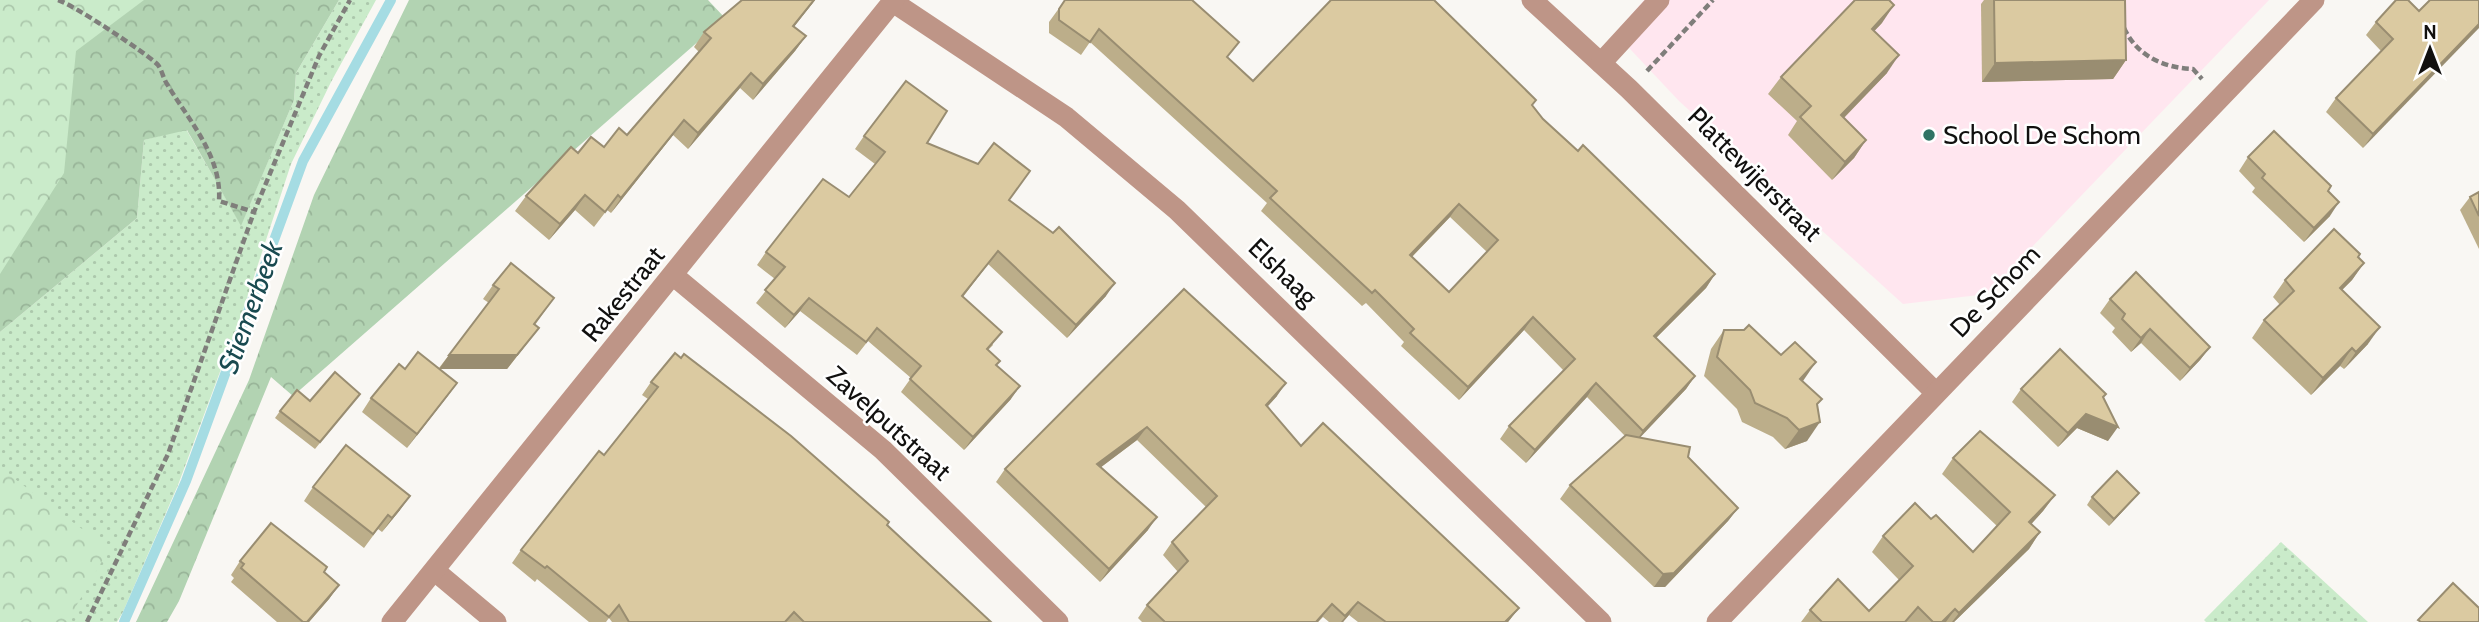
<svg xmlns="http://www.w3.org/2000/svg" width="2479" height="622" font-family="Cabin,sans-serif">
<style>
.education{fill:#ffe6ef}
.grass{fill:url(#grass-dots)}
.forest{fill:url(#forest-crowns)}
.park{fill:url(#park-crowns)}
.lines{fill:none;stroke-linecap:round;stroke-linejoin:round}
.stream{stroke:#a5dce3;stroke-width:10}
.path{stroke:#7f7e7b;stroke-width:4.5;stroke-dasharray:7 3.5;stroke-linecap:butt}
.minor{stroke:#be9587;stroke-width:21}
.wall{fill:#bcae8a;fill-rule:evenodd}
.shaded-wall{fill:#998d71}
.building{fill:#dbcaa1;stroke:#998d71;stroke-width:2;fill-rule:evenodd}
.poi-dot{fill:#307364;stroke:#fff;stroke-width:2.5}
.labels{text-anchor:middle;stroke-width:5;stroke-linejoin:round;paint-order:stroke}
.poi-label{font-size:26px;fill:#11100f;stroke:#fff;text-anchor:start}
.street-label{font-size:26px;fill:#11100f;stroke:#fff}
.water-label{font-size:28px;font-style:italic;fill:#194a50;stroke:#fff}
</style>
<defs>
<pattern id="grass-dots" width="8" height="8" patternUnits="userSpaceOnUse" patternTransform="scale(1.75)"><rect width="8" height="8" fill="#caebca"/><path d="M2 2h.1M6 6h.1" fill="none" stroke="#acc8ac" stroke-width="1.8" stroke-linecap="round"/></pattern>
<pattern id="forest-crowns" width="20" height="18" patternUnits="userSpaceOnUse" patternTransform="scale(1.75)"><rect width="20" height="18" fill="#b2d3b2"/><path d="M2 6a3 3 0 1 1 6 0M12 15a3 3 0 1 1 6 0" fill="none" stroke="#98b498"/></pattern>
<pattern id="park-crowns" width="20" height="18" patternUnits="userSpaceOnUse" patternTransform="scale(1.75)"><rect width="20" height="18" fill="#caebca"/><path d="M2 6a3 3 0 1 1 6 0M12 15a3 3 0 1 1 6 0" fill="none" stroke="#acc8ac"/></pattern>
</defs>
<rect width="100%" height="100%" fill="#f9f7f3"/>
<polygon class="education" points="1644,0 2269,0 1987,294 1903,304 1679,101 1615,33"/>
<g class="grass">
<polygon points="339,0 376,0 331,82 291,164 244,307 178,485 123,612 117,622 0,622 0,332 137,218 144,140 186,129 241,225 294,100 296,73"/>
<polygon points="2281,542 2368,622 2206,622 2204,620"/>
</g>
<g class="forest">
<polygon points="0,0 339,0 296,73 294,100 241,226 187,130 144,140 137,218 0,332"/>
<polygon points="409,0 708,0 725,18 293,396 271,377 179,601 167,622 136,622 249,380 314,195"/>
</g>
<g class="park">
<polygon points="0,0 144,0 76,51 64,173 0,274"/>
<polygon points="0,468 109,549 67,622 0,622"/>
</g>
<g class="lines">
<polyline class="stream" points="124,622 186,481 303,161 391,0"/>
<g class="path">
<path d="M58,0C72,4 148,54 158,65C162,70 163,78 167,84C189,121 222,156 219,201L254,212"/>
<path d="M2124,28C2137,56 2164,68 2193,69L2202,79"/>
<polyline points="1647,71 1713,0"/>
<polyline points="87,622 168,454 254,212 319,56 350,0"/>
</g>
<g class="minor">
<polyline points="1532,0 1629,89 1935,392"/>
<polyline points="893,2 1066,117 1177,210 1601,622"/>
<polyline points="1601,63 1659,0"/>
<polyline points="674,276 883,450 1058,622"/>
<polyline points="435,571 496,622"/>
<polyline points="392,622 894,0"/>
<polyline points="1717,622 2314,0"/>
</g>
</g>
<g class="wall">
<polygon points="815,0 794,26 806,36 795,51 753,100 740,88 688,149 673,135 611,213 607,210 594,227 575,210 549,240 515,211 526,196 578,153 604,147 627,135 699,52 694,47 704,32"/>
<path d="M1065,0L1228,58L1253,81L1532,105L1543,119L1715,274L1706,288L1656,338L1695,376L1686,389L1640,437L1688,457L1738,508L1728,521L1665,587H1654L1560,499L1570,485L1625,436L1587,397L1526,463L1500,439L1509,426L1564,371L1524,330L1459,400L1401,346L1404,342L1366,303L1362,306L1261,211L1267,203L1090,42L1081,55L1049,33V22ZM1450,217L1487,252L1449,292L1412,257Z"/>
<polygon points="1984,0 2125,0 2126,60 2113,79 1982,82 1981,4"/>
<polygon points="2479,0 2363,148 2326,112 2336,98 2381,51 2366,35 2376,22 2419,11"/>
<polygon points="1882,23 1874,31 1887,73 1844,118 1866,140 1854,158 1832,180 1788,135 1797,121 1768,94 1781,77"/>
<polygon points="864,136 927,143 1009,200 1106,296 1067,338 988,264 963,297 993,345 988,350 997,366 1011,399 964,450 901,392 911,378 868,341 857,355 800,311 785,328 756,303 775,279 757,265 766,252 849,197 875,164 855,149"/>
<polygon points="2248,157 2328,191 2330,216 2304,242 2252,192 2255,188 2239,171"/>
<polygon points="2479,192 2479,249 2460,210 2470,197"/>
<polygon points="2358,257 2364,263 2352,280 2342,290 2368,344 2344,369 2340,366 2311,395 2252,338 2264,320 2280,305 2273,297 2285,280"/>
<polygon points="493,285 554,298 535,325 539,328 507,369 439,369 457,383 407,448 362,412 371,398 405,369 439,368 489,303 483,299"/>
<polygon points="1184,289 1277,396 1267,407 1301,446 1519,608 1508,622 1358,622 1349,615 1343,622 1329,622 1323,617 1318,622 1142,622 1138,618 1147,605 1178,572 1163,555 1172,542 1206,507 1137,440 1101,467 1148,530 1100,582 996,482 1005,469"/>
<polygon points="2110,299 2210,347 2200,360 2180,381 2141,343 2131,352 2112,332 2115,328 2100,313"/>
<polygon points="1724,330 1802,381 1822,399 1817,405 1807,441 1785,449 1773,437 1742,422 1737,409 1704,376 1711,349"/>
<polygon points="651,382 887,525 991,622 612,622 609,618 606,622 589,622 537,579 535,582 512,563 521,550 604,455 648,399 642,395"/>
<polygon points="2021,389 2106,394 2103,398 2108,441 2077,428 2058,447 2012,402"/>
<polygon points="360,394 315,449 275,418 280,411 310,401"/>
<polygon points="1953,458 2055,495 2043,511 2031,524 2040,532 2029,549 1954,622 1801,622 1810,610 1869,611 1899,580 1872,552 1883,536 1931,519 1973,552 1997,526 1942,474"/>
<polygon points="313,487 400,510 382,532 378,529 364,548 304,501"/>
<polygon points="2092,497 2133,500 2109,526 2087,505"/>
<polygon points="240,561 324,572 339,585 329,599 309,622 277,622 231,582 234,578 231,575"/>
</g>
<g class="shaded-wall">
<polygon points="814,0 815,0 783,41 793,26"/>
<polygon points="1894,5 1882,23 1859,47 1872,29"/>
<polygon points="2479,24 2479,28 2363,148 2373,134"/>
<polygon points="806,36 795,51 753,100 763,84"/>
<polygon points="1899,55 1887,73 1829,133 1841,115"/>
<polygon points="2126,60 2113,79 1982,82 1995,63"/>
<polygon points="751,73 740,88 688,149 698,133"/>
<polygon points="684,120 673,135 611,213 621,198"/>
<polygon points="1866,140 1854,158 1832,180 1845,162"/>
<polygon points="585,195 575,210 549,240 560,224"/>
<polygon points="2339,202 2330,216 2304,242 2314,228"/>
<polygon points="1459,204 1450,217 1401,268 1410,255"/>
<polygon points="998,251 988,264 953,309 962,296"/>
<polygon points="2364,263 2352,280 2327,305 2340,288"/>
<polygon points="1715,274 1706,288 1645,349 1654,336"/>
<polygon points="1115,283 1106,296 1067,338 1076,325"/>
<polygon points="809,298 800,311 785,328 794,315"/>
<polygon points="1533,317 1524,330 1459,400 1468,387"/>
<polygon points="2380,327 2368,344 2344,369 2356,352"/>
<polygon points="539,328 507,369 439,369 449,355"/>
<polygon points="2150,329 2141,343 2131,352 2141,338"/>
<polygon points="2210,347 2200,360 2180,381 2190,368"/>
<polygon points="2352,348 2340,366 2311,395 2323,378"/>
<polygon points="1816,362 1803,381 1800,379"/>
<polygon points="1695,376 1686,389 1634,444 1643,431"/>
<polygon points="457,383 447,397 407,448 417,434"/>
<polygon points="1286,383 1277,396 1257,418 1266,405"/>
<polygon points="1596,383 1587,397 1526,463 1535,450"/>
<polygon points="1020,386 1011,399 964,450 973,437"/>
<polygon points="2086,414 2118,427 2108,441 2077,428 2058,447 2068,433"/>
<polygon points="1820,422 1807,441 1785,449 1799,430"/>
<polygon points="1147,427 1137,440 1088,477 1097,464"/>
<polygon points="2139,493 2133,500 2109,526 2114,519"/>
<polygon points="2055,495 2043,511 2018,539 2029,522"/>
<polygon points="410,496 400,510 382,532 392,518"/>
<polygon points="1738,508 1728,521 1665,587 1654,587 1663,574"/>
<polygon points="1157,517 1148,530 1100,582 1109,569"/>
<polygon points="2040,532 2029,549 1954,622 1952,622 1959,613"/>
<polygon points="339,585 329,599 309,622 307,622"/>
<polygon points="1358,602 1349,615 1343,622 1341,622"/>
<polygon points="1332,604 1318,622 1316,622"/>
<polygon points="1519,608 1508,622 1505,622"/>
<polygon points="1955,609 1946,622 1942,622"/>
</g>
<g class="building">
<polygon points="742,0 814,0 793,26 806,36 763,84 751,73 698,133 684,120 621,198 618,195 605,212 585,195 560,224 526,196 571,147 578,153 591,137 604,147 619,128 627,135 711,38 704,32"/>
<path d="M1065,0H1192L1239,42L1227,57L1253,81L1331,0H1434L1536,100L1532,105L1543,119L1578,151L1583,145L1715,274L1654,336L1695,376L1643,431L1596,383L1535,450L1509,426L1575,359L1533,317L1468,387L1410,333L1414,329L1375,290L1372,293L1270,198L1277,191L1099,29L1090,42L1059,20V9ZM1459,204L1498,240L1449,292L1410,255Z"/>
<polygon points="1855,0 1889,0 1894,5 1872,29 1899,55 1841,115 1866,140 1845,162 1800,117 1811,106 1781,77"/>
<polygon points="1994,0 2125,0 2126,60 1995,63"/>
<polygon points="2396,0 2408,0 2419,11 2430,0 2479,0 2479,24 2373,134 2336,98 2393,39 2376,22"/>
<polygon points="906,81 947,111 927,143 978,164 994,143 1030,171 1009,200 1053,233 1059,227 1115,283 1076,325 998,251 962,296 1002,332 987,349 1000,361 996,365 1020,386 973,437 910,379 921,366 877,328 866,342 809,298 794,315 765,290 785,267 766,252 823,179 849,197 885,152 864,136"/>
<polygon points="2274,131 2331,186 2328,191 2339,202 2314,228 2262,178 2265,174 2248,157"/>
<polygon points="2479,192 2479,216 2470,197"/>
<polygon points="2334,229 2360,254 2358,257 2364,263 2340,288 2380,327 2356,352 2352,348 2323,378 2264,320 2294,291 2285,280"/>
<polygon points="511,263 554,298 534,324 539,328 517,355 449,355 499,289 493,285"/>
<polygon points="2136,272 2210,347 2190,368 2150,329 2141,338 2122,319 2125,314 2110,299"/>
<polygon points="1184,289 1286,383 1266,405 1301,446 1323,423 1519,608 1505,622 1386,622 1358,602 1345,616 1332,604 1316,622 1165,622 1147,605 1188,561 1172,542 1217,496 1147,427 1097,464 1157,517 1109,569 1005,469"/>
<polygon points="1749,325 1781,355 1795,342 1816,362 1800,379 1822,399 1817,404 1820,422 1799,430 1787,418 1755,403 1750,390 1717,357 1724,330 1744,330"/>
<polygon points="2060,349 2106,394 2103,397 2118,427 2086,414 2068,433 2021,389"/>
<polygon points="418,352 457,383 417,434 371,398 399,364 405,369"/>
<polygon points="675,353 681,358 684,354 791,436 889,522 887,525 991,622 804,622 794,612 785,622 629,622 619,605 609,617 547,566 545,568 521,550 599,451 604,455 658,387 651,382"/>
<polygon points="335,372 360,394 320,442 280,411 297,390 310,401"/>
<polygon points="1980,431 2055,495 2029,522 2040,532 1959,613 1955,609 1942,622 1933,622 1918,607 1905,622 1822,622 1810,610 1838,579 1869,611 1913,566 1883,536 1915,503 1931,519 1936,515 1973,552 2010,512 1953,458"/>
<polygon points="1626,435 1690,447 1688,457 1738,508 1674,573 1663,574 1570,485"/>
<polygon points="346,445 410,496 392,518 388,515 373,534 313,487"/>
<polygon points="2117,471 2139,493 2114,519 2092,497"/>
<polygon points="271,523 327,567 324,572 339,585 307,622 303,622 241,568 244,564 240,561"/>
<polygon points="2453,583 2479,608 2479,622 2421,622 2418,620"/>
</g>
<circle class="poi-dot" cx="1929" cy="135" r="7"/>
<g class="labels">
<g class="poi-label">
<text x="1943" y="144">School De Schom</text>
</g>
<g class="street-label">
<text transform="translate(1755 174) rotate(45)" y="9">Plattewijerstraat</text>
<text transform="translate(1283 272) rotate(44)" y="9">Elshaag</text>
<text transform="translate(1995 291) rotate(-46)" y="9">De Schom</text>
<text transform="translate(623 294) rotate(-51)" y="9">Rakestraat</text>
<text transform="translate(889 423) rotate(42)" y="9">Zavelputstraat</text>
</g>
<g class="water-label">
<text transform="translate(250 307) rotate(-70)" y="10">Stiemerbeek</text>
</g>
</g>
<g transform="translate(2430 49)" stroke="#ffffff" stroke-width="5" paint-order="stroke">
<path d="M0-5L12 26L0 18L-12 26Z" fill="#11100f"/>
<text y="-10" font-size="19" font-weight="bold" text-anchor="middle" fill="#11100f">N</text>
</g>
</svg>
